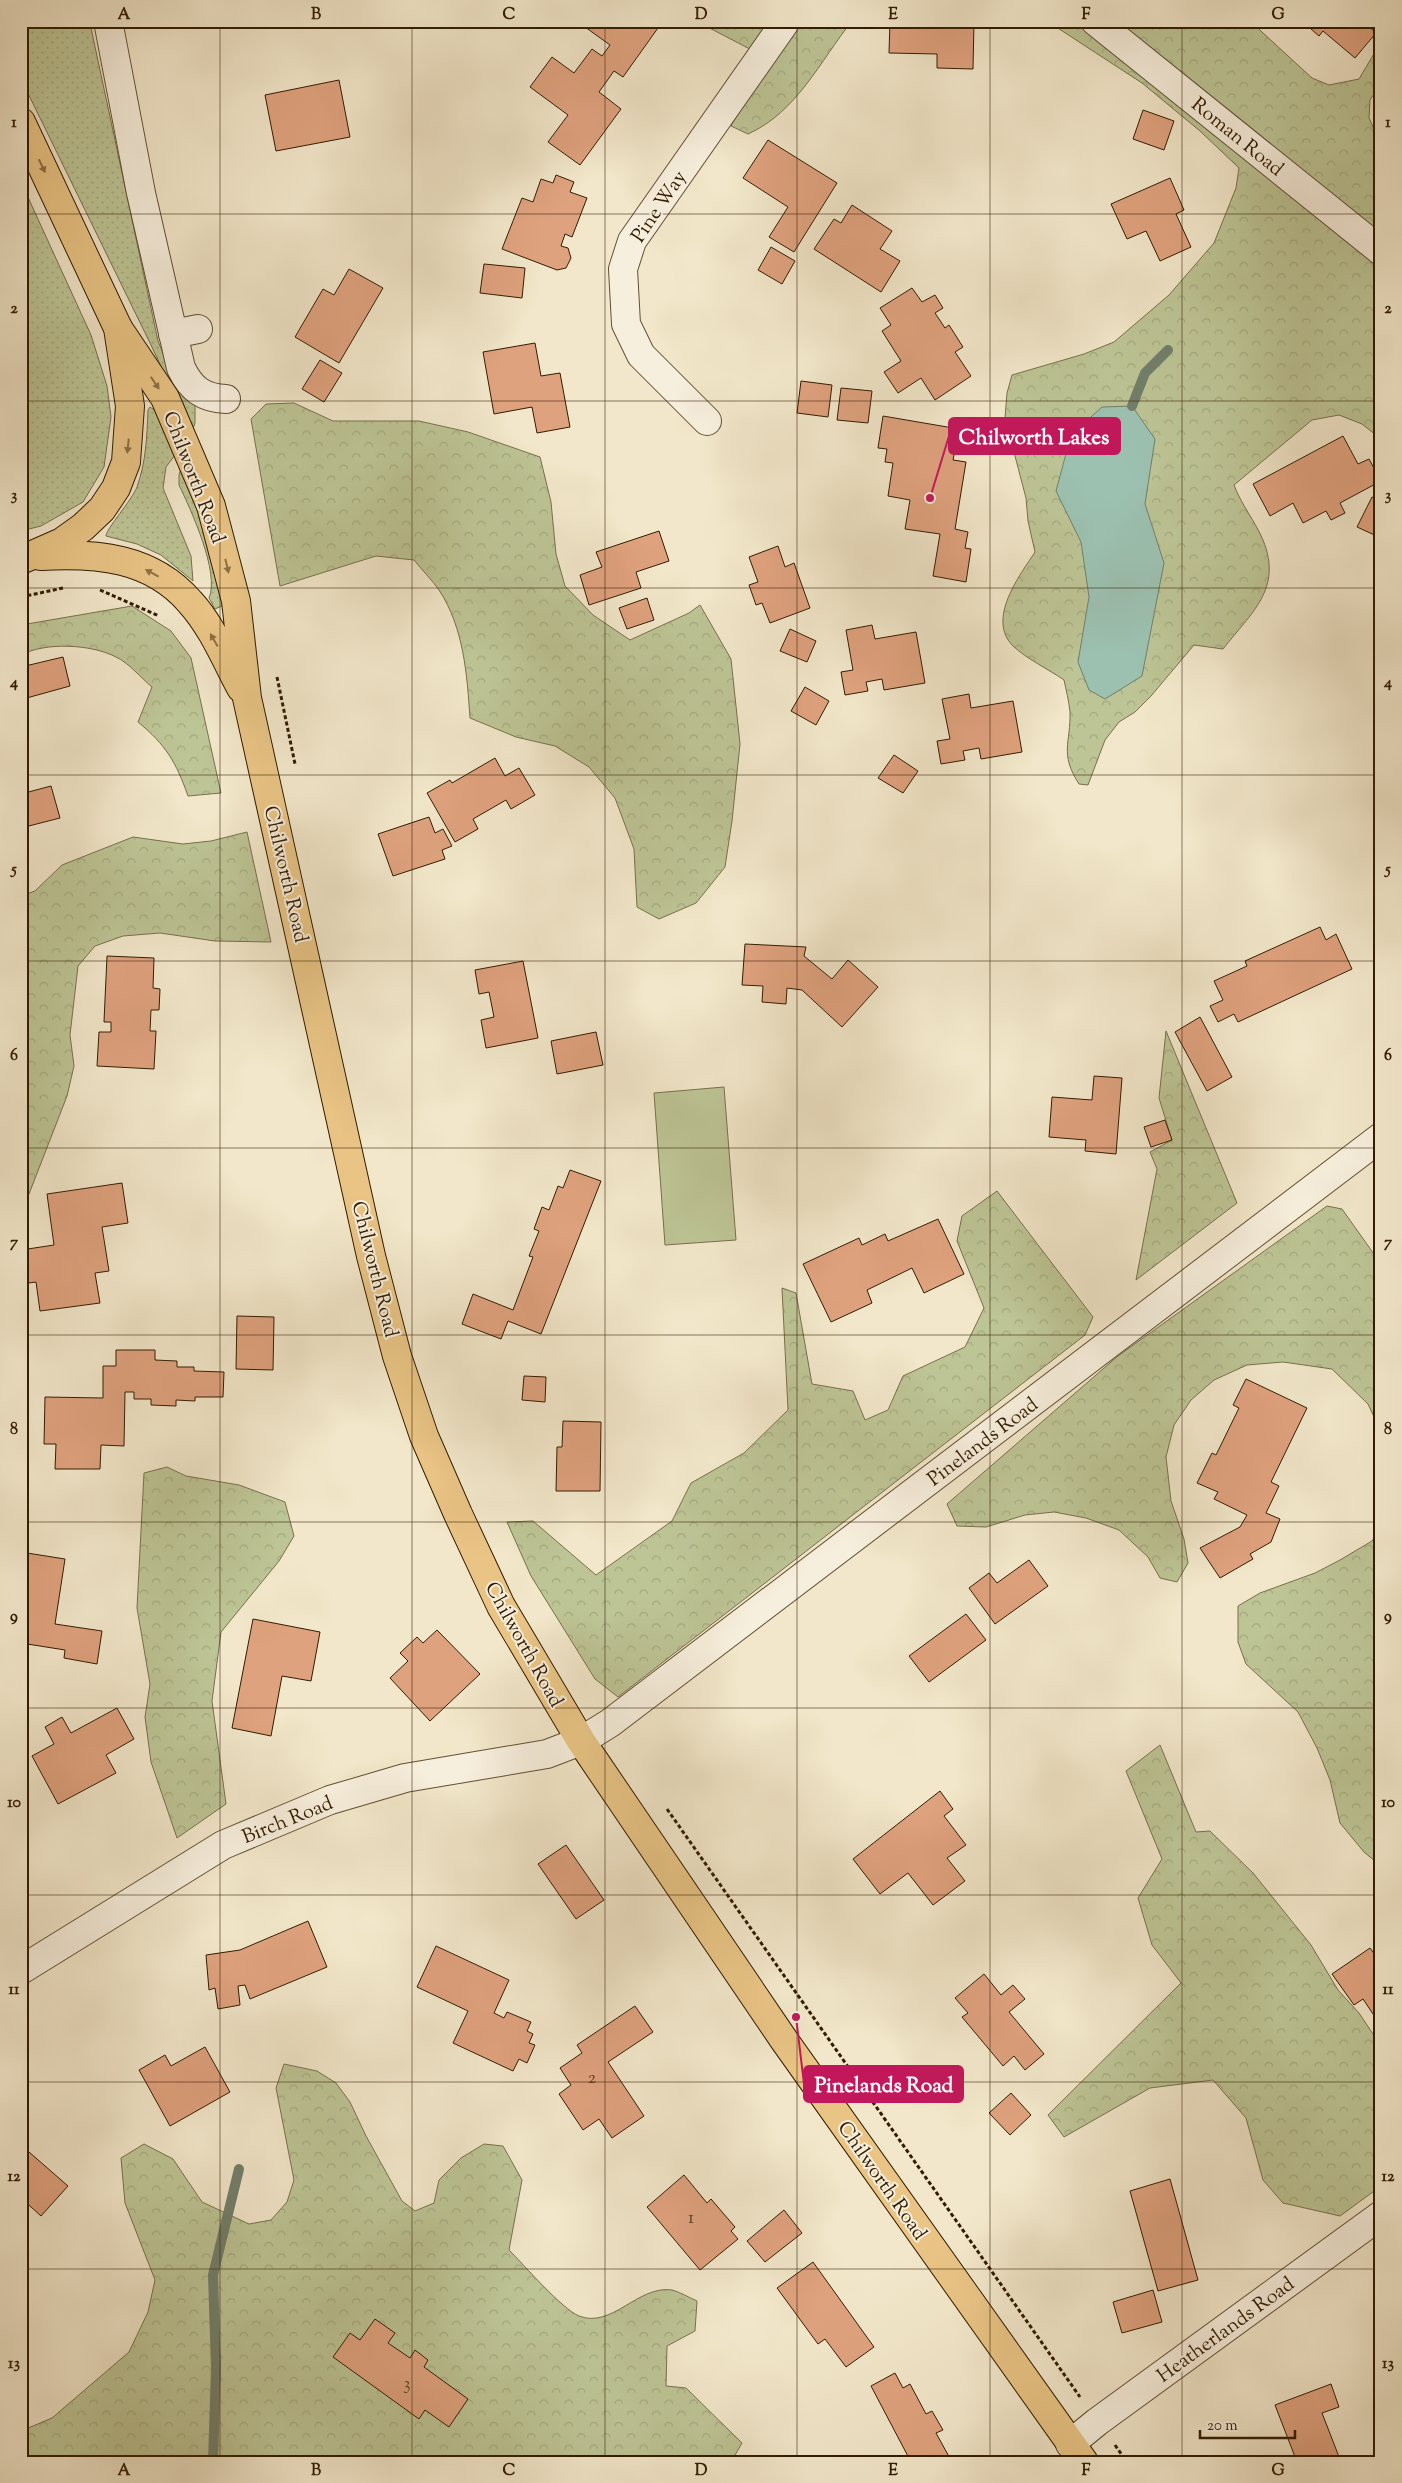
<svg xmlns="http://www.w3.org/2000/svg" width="1402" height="2483" font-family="'Sorts Mill Goudy',serif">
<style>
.grass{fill:url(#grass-dots);stroke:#78704b}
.forest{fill:url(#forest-crowns);stroke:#78704b}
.pitch{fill:#bdc495;stroke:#78704b}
.water{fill:#9cc1b1;stroke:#727f6b}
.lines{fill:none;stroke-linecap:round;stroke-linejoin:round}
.stream{stroke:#727f6b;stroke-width:10}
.building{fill:#dfa27e;stroke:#321c01}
.minor-casing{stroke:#624f33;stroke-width:30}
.primary-casing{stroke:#321c01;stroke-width:30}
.path{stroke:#321c01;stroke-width:3;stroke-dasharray:4 2.5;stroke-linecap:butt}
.minor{stroke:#f7efdd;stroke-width:28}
.primary{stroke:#e9c485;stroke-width:28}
.oneway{fill:#8e7043}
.grid{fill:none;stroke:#321c01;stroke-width:1;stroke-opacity:0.55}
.labels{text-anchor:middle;stroke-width:4;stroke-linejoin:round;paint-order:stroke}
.number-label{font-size:18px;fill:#5d3e20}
.street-label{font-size:20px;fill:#321c01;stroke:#f7efdd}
.leader{fill:none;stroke:#c2185b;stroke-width:2}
.callout-dot{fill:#c2185b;stroke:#f7efdd;stroke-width:2}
.callout{fill:#c2185b;stroke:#c2185b;stroke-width:2}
.callout-label{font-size:21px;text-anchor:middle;font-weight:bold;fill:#fff}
.neatline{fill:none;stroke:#321c01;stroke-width:2}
.grid-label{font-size:16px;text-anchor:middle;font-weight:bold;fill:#321c01}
</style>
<defs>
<pattern id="grass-dots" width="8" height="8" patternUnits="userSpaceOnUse" patternTransform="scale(1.25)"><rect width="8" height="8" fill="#bdc495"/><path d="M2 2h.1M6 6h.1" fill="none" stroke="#a3a87f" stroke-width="1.8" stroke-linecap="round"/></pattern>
<pattern id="forest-crowns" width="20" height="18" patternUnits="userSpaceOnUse" patternTransform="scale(1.25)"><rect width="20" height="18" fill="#bdc495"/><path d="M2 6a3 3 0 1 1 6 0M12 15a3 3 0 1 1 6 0" fill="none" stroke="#a3a87f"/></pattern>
</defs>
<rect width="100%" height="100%" fill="#f2e7ca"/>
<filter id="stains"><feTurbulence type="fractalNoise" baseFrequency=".004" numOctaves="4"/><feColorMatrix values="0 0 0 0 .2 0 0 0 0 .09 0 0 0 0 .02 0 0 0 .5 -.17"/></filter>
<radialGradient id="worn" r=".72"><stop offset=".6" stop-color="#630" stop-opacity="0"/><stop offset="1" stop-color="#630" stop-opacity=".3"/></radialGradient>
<g class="grass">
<polygon points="21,21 88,21 91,28 158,341 176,384 195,399 195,423 192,432 150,343 21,79"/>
<polygon points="21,182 91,335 107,386 111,417 104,467 83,502 41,526 21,531"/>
<path d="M150,407L157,412L175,455L166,467L163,488L191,556L193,581L161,555L137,544L106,536C106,529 132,500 137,487C146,462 147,436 148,410Z"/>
<path d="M181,468L200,513L224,605L215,609L209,598C220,573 191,510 179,485V475Z"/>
</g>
<g class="forest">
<path d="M696,21H852C820,61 797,112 748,134L731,126L767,58Z"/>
<path d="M1047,21H1250L1312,78L1329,85L1359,79L1381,42V83L1370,100L1369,118L1381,145V439L1362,424L1339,415L1312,420L1234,485C1241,504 1255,521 1263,540C1283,589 1251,613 1223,649L1194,645L1151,696L1135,712L1119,722L1105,740L1088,785L1079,784C1059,753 1071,743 1070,712C1069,701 1066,690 1064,680C1048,669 1027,659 1013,646C986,619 1020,575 1035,552L1028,521L1026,498L1005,418L1007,393L1012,375L1084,354L1114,342L1169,295L1214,243L1236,188L1239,168L1200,131L1142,83Z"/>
<path d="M294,403L333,421H419L468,432L540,457L551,502L556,554L565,586L593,615L630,640L689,613L700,605L731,659L740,744L732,821L725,867L696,903L659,919L637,907L634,849L615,798L589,767L555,746L516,737L470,718C467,675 464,628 439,590C432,580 422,570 414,560L376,556L280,586L251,419L266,404Z"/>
<path d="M132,606L171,631L191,658L221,793L188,796C176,762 166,745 138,722L152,687C141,678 129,663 116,657C91,644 45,642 21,655V625Z"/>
<polygon points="247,832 271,942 215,941 160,933 123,936 95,946 78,966 70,1035 74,1066 67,1096 29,1194 21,1206 21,896 35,891 62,865 133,837 183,844 211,841"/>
<polygon points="1166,1031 1237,1203 1136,1280 1157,1169 1150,1152 1172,1140 1159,1098"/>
<polygon points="997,1191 1093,1317 1085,1335 618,1697 595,1679 531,1576 507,1522 533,1521 596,1575 672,1521 691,1483 744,1453 788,1410 782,1288 796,1293 812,1384 853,1391 865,1420 888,1410 903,1376 965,1347 984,1308 957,1241 962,1216"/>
<polygon points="1327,1206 1342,1209 1381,1264 1381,1432 1368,1404 1332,1369 1283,1362 1247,1365 1214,1380 1191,1400 1174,1425 1166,1457 1171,1501 1184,1539 1188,1563 1177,1582 1160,1578 1148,1557 1119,1530 1086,1518 1054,1512 1025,1515 986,1527 957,1526 947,1504 1118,1356"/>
<polygon points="167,1467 186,1476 239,1485 285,1502 294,1536 279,1561 221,1632 212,1701 226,1804 177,1838 151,1762 145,1717 150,1684 137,1608 144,1473"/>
<polygon points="1381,1528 1381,1866 1364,1852 1340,1823 1330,1780 1317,1748 1298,1712 1246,1664 1238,1642 1238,1606 1260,1593 1315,1573 1340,1560 1372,1541"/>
<polygon points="1160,1745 1196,1832 1210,1831 1253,1873 1311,1945 1338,1990 1359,2013 1381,2046 1381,2186 1340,2216 1283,2203 1263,2180 1246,2118 1213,2080 1150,2088 1064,2137 1048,2115 1181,1983 1152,1945 1138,1898 1162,1859 1126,1771"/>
<path d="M284,2064L317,2071L336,2083L350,2102L366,2136L402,2201L415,2211L434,2203L439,2180L461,2158L484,2144L503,2146L522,2180L509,2250C524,2265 562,2309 579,2316C612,2329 638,2285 672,2290C680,2292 690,2298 697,2301L695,2331L667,2346L666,2386L686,2388L742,2443L731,2462H21V2431L52,2418L129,2352L148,2312L155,2280L125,2203L121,2158L144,2144L173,2159L202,2202L249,2224L271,2220L287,2202L294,2180L276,2088Z"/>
</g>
<polygon class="pitch" points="724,1087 736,1240 665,1245 654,1093"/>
<polygon class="water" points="1132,406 1155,439 1145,504 1164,563 1142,676 1105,699 1089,690 1078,662 1089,597 1081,542 1056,491 1071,435 1102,407"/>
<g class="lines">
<g class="stream">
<polyline points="1132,406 1145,373 1168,350"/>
<polyline points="213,2462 216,2368 213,2275 239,2169"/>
</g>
</g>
<g class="building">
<polygon points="590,21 650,21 658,28 623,77 614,71 599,92 621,109 580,165 548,142 568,115 530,87 552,57 574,73 592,49 602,56 610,45 585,27"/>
<polygon points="890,21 974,21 973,69 937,68 937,54 889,53"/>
<polygon points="1302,21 1363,21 1376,33 1355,58 1323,31 1319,36"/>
<polygon points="339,80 350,137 276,151 265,95"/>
<polygon points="1143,110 1174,121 1164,150 1133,139"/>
<polygon points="768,140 837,183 794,252 769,237 788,207 743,178"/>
<polygon points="556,175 574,182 570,192 587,198 572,237 565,234 561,246 568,248 571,258 566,268 557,270 502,249 522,198 533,202 541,179 553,183"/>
<polygon points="1170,178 1184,210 1176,214 1191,247 1160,261 1146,231 1127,239 1111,204"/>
<polygon points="852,205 892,231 880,249 900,261 881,292 814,249 834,219 841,223"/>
<polygon points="771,247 795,261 782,284 758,270"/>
<polygon points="484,264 525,268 522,298 480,293"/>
<polygon points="349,269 383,288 339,363 295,337 323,289 334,295"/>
<polygon points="912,288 922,302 935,295 943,308 935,313 945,328 949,325 963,347 955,352 971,376 935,400 921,378 898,393 884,372 901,361 882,331 891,325 880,308"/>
<polygon points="535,343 541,376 560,373 570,427 537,433 532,407 494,414 483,352"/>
<polygon points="320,360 342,373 324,402 302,389"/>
<polygon points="801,381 832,385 828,417 797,413"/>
<polygon points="841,388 872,391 868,423 837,420"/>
<polygon points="883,416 959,429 953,460 966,462 955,529 968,532 965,548 971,549 966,582 933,576 940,534 905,529 910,500 888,496 893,463 885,462 887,449 878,448"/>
<polygon points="1343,436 1358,464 1369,459 1381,481 1340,503 1345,513 1331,520 1326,511 1303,523 1293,503 1270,516 1253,484"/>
<polygon points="1372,497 1381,501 1381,538 1357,527"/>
<polygon points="659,531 669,561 636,572 641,588 589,605 580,575 602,567 596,552"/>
<polygon points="778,546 785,567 794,563 810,608 770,623 762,603 756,605 749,585 758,582 749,557"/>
<polygon points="647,598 654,620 627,629 619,608"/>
<polygon points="872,625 875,639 916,632 925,683 884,690 882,679 866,682 868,691 845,695 841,672 853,670 846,630"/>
<polygon points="790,629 816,641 807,662 780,651"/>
<polygon points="63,657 70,686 23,699 21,667"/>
<polygon points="805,687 829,701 816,725 791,711"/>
<polygon points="969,694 971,708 1013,701 1022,752 981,759 979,748 963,751 965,760 941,764 937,741 950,739 942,699"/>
<polygon points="894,755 918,771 903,793 878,778"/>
<polygon points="495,758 505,776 519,768 535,795 511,809 506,800 473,819 478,829 455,842 427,793 450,780 452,783"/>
<polygon points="51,786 60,818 21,828 21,794"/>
<polygon points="429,817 435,833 443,829 452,846 442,850 445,859 393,876 378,834"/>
<polygon points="1320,927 1326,940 1336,934 1352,969 1238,1022 1234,1014 1218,1022 1210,1006 1223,1000 1214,981 1247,966 1245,961"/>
<polygon points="745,944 806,947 804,956 832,979 848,960 878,987 842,1027 802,990 787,988 786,1004 762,1002 763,986 742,985"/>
<polygon points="107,956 154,958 153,988 160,989 159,1010 151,1010 150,1031 156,1031 154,1069 97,1066 99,1032 111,1032 111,1022 104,1022"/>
<polygon points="523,961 538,1038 486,1048 481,1020 494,1017 489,992 479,994 475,970"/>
<polygon points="1200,1017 1232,1077 1207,1091 1175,1032"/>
<polygon points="596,1032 603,1065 557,1074 551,1041"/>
<polygon points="1094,1076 1122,1078 1116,1154 1085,1151 1086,1140 1049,1137 1052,1097 1092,1100"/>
<polygon points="1165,1120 1172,1140 1151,1147 1144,1127"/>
<polygon points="570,1170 601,1181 541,1334 508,1321 501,1339 462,1324 473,1294 513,1310 533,1257 529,1256 539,1231 534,1229 542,1207 549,1210 558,1186 563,1188"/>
<polygon points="122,1183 128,1223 102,1227 109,1271 95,1273 100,1303 40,1311 36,1282 21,1284 21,1250 54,1245 47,1194"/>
<polygon points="938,1219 964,1274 924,1293 912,1268 867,1290 872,1303 831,1322 803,1264 859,1238 862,1245 885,1234 888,1241"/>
<polygon points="237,1316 274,1317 273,1370 236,1369"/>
<polygon points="116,1350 155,1350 155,1360 177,1361 177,1367 194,1367 194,1371 224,1372 223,1397 195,1397 195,1401 176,1400 176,1406 151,1405 151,1399 134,1399 134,1392 125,1392 124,1446 101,1445 100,1469 55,1469 56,1444 44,1444 45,1397 103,1398 103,1366 116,1366"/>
<polygon points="524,1376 546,1377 545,1402 522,1400"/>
<polygon points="1246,1379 1307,1408 1271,1482 1279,1486 1266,1513 1280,1519 1271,1542 1250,1554 1253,1559 1220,1578 1200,1548 1240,1527 1247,1515 1214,1499 1218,1492 1197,1483 1212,1453 1216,1455 1239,1408 1233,1405"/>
<polygon points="563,1421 601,1422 600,1491 556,1491 557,1447 562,1447"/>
<polygon points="27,1553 65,1559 55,1624 102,1631 97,1664 64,1658 65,1650 21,1643 21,1590"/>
<polygon points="1029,1560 1048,1586 995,1624 969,1588 989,1573 997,1583"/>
<polygon points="966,1614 986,1640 929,1682 909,1656"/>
<polygon points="253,1619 320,1632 311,1681 282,1676 271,1736 232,1728"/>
<polygon points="437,1630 480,1674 430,1721 390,1678 408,1661 400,1653 417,1637 423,1643"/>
<polygon points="117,1708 134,1739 106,1755 116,1773 58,1804 32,1756 54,1744 45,1727 62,1717 71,1733"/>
<polygon points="940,1791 953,1809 944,1816 966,1845 947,1858 965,1881 933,1905 908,1873 880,1894 853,1859"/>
<polygon points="566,1845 604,1900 576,1919 538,1864"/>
<polygon points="308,1921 327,1967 250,1999 245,1985 238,1986 240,2005 218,2009 215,1988 209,1990 206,1955 240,1950"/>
<polygon points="436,1946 509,1980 494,2013 504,2018 507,2012 531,2022 527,2031 533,2034 529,2043 535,2045 527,2063 519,2059 513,2071 453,2043 468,2011 417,1987"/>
<polygon points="1370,1948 1381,1963 1381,2013 1375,2017 1363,1999 1354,2005 1332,1974"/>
<polygon points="984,1974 1001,1995 1013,1985 1025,1999 1009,2012 1044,2054 1025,2070 1014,2056 1003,2066 962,2017 968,2013 955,1998"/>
<polygon points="635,2006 653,2032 608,2062 644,2116 612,2138 599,2119 583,2130 559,2094 571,2085 560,2068 582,2053 577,2045"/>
<polygon points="205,2047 230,2092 170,2126 139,2070 165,2055 171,2066"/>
<polygon points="1011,2093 1031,2115 1010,2135 989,2113"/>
<polygon points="21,2145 68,2186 41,2216 21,2198"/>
<polygon points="684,2175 707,2203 711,2199 735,2227 731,2231 738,2239 700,2270 647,2207"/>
<polygon points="1170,2179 1198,2280 1158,2291 1130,2191"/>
<polygon points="784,2210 802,2233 765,2262 747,2241"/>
<polygon points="813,2262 874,2347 846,2367 825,2339 818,2344 777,2288"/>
<polygon points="1153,2290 1162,2322 1122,2333 1113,2302"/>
<polygon points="375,2319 395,2333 388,2343 410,2358 415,2350 428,2360 424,2367 468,2399 449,2427 425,2410 419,2419 333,2357 350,2333 360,2340"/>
<polygon points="895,2373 903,2388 910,2384 926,2414 932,2411 943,2430 936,2433 952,2462 911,2462 871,2386"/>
<polygon points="1331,2384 1339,2407 1322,2413 1341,2462 1297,2462 1275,2405"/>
</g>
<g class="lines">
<g class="minor-casing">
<g id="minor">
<path d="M108,21L141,193L181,368C191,389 203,398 226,399"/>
<polyline points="1095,21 1381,251"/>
<polyline points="173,334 198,329"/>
<polyline points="707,421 641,355 626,324 623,269 632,241 786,21"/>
<polyline points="21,1970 223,1845 330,1800 405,1778 547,1754 581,1741 610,1723 1381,1137"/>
<polyline points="1070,2444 1097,2422 1381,2215"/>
</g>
</g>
<g class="primary-casing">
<g id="primary">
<polyline points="21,122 118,328 130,406 126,462 116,488 102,509 83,527 62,542 21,560"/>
<polyline points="118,328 165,398 211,506 236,601 247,698 371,1256 397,1356 424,1436 458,1514 501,1606 581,1741 784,2040 1084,2462"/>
<path d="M41,556C97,553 151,557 190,602C212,626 226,660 241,688"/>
</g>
</g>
<g class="path">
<polyline points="100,590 159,616"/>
<polyline points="21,597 63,588"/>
<polyline points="277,677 295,764"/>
<polyline points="667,1809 1080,2397"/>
<polyline points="1115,2445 1127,2462"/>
</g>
<use href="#minor" class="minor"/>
<use href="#primary" class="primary"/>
</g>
<defs><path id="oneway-solid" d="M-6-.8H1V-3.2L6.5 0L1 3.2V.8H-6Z" transform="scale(1.25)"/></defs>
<g class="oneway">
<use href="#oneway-solid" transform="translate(42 166) rotate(65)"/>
<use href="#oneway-solid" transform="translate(155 383) rotate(56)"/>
<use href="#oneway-solid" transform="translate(128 446) rotate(96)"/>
<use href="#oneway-solid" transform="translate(227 566) rotate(77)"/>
<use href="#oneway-solid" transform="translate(152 573) rotate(-152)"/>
<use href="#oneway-solid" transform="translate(214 640) rotate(-120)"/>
</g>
<path class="grid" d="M220,21V2462M412,21V2462M605,21V2462M797,21V2462M990,21V2462M1182,21V2462M21,214H1381M21,401H1381M21,588H1381M21,775H1381M21,961H1381M21,1148H1381M21,1335H1381M21,1522H1381M21,1708H1381M21,1895H1381M21,2082H1381M21,2269H1381"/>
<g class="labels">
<g class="number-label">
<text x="592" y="2083">2</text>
<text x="691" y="2223">1</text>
<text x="407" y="2389">3</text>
</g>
<g class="street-label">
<text transform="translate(1238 136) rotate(39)" y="7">Roman Road</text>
<text transform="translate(658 206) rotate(-56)" y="7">Pine Way</text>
<text transform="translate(195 477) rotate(69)" y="7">Chilworth Road</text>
<text transform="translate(287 874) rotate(77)" y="7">Chilworth Road</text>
<text transform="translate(376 1269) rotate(76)" y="7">Chilworth Road</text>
<text transform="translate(982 1441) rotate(-37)" y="7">Pinelands Road</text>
<text transform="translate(525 1644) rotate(61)" y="7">Chilworth Road</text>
<text transform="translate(287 1819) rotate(-22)" y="7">Birch Road</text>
<text transform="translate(883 2180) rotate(55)" y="7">Chilworth Road</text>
<text transform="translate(1225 2329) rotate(-36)" y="7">Heatherlands Road</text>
</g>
</g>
<path class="leader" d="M930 498L949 436M796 2017L804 2084"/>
<g class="callout-dot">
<circle cx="930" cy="498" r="5"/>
<circle cx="796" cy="2017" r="5"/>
</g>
<g class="callout">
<rect x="949" y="418" width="171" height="36" rx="5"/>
<rect x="804" y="2066" width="159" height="36" rx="5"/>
</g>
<g class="callout-label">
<text x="1034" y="444">Chilworth Lakes</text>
<text x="884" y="2092">Pinelands Road</text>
</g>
<rect width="1402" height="2483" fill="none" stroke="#f2e7ca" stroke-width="55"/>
<path d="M1200 2430v8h95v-8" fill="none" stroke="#321c01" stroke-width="2.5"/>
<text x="1207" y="2430" font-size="15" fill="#321c01" stroke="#f7efdd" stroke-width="4" paint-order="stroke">20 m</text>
<rect x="28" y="28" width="1346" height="2428" class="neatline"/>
<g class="grid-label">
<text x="124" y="19">A</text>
<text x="316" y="19">B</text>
<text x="509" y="19">C</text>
<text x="701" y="19">D</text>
<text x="893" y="19">E</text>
<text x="1086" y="19">F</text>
<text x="1278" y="19">G</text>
<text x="14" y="127">1</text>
<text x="1388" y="127">1</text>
<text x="14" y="313">2</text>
<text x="1388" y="313">2</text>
<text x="14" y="500">3</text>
<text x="1388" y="500">3</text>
<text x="14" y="687">4</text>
<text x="1388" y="687">4</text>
<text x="14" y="874">5</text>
<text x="1388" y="874">5</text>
<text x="14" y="1060">6</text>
<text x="1388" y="1060">6</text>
<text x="14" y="1247">7</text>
<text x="1388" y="1247">7</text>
<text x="14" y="1434">8</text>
<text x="1388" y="1434">8</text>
<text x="14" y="1621">9</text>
<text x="1388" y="1621">9</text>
<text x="14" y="1807">10</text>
<text x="1388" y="1807">10</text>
<text x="14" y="1994">11</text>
<text x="1388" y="1994">11</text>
<text x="14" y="2181">12</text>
<text x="1388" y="2181">12</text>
<text x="14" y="2368">13</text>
<text x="1388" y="2368">13</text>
<text x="124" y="2475">A</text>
<text x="316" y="2475">B</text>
<text x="509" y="2475">C</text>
<text x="701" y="2475">D</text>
<text x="893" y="2475">E</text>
<text x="1086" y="2475">F</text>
<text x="1278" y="2475">G</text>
</g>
<rect width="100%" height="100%" filter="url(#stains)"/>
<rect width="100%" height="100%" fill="url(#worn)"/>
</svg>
